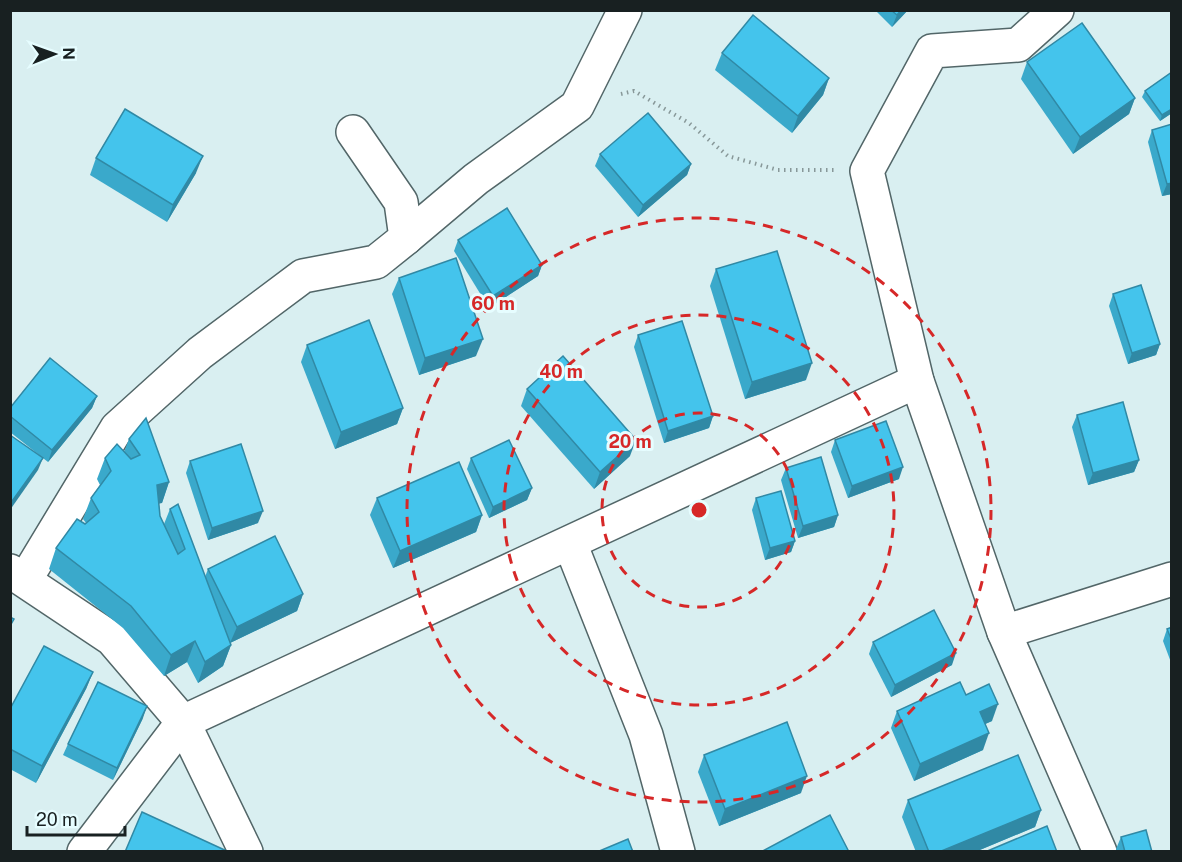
<svg xmlns="http://www.w3.org/2000/svg" width="1182" height="862" font-family="'Public Sans',sans-serif">
<style>
.lines{fill:none;stroke-linecap:round;stroke-linejoin:round}
.minor-casing{stroke:#526668;stroke-width:36}
.path{stroke:#889899;stroke-width:4;stroke-dasharray:1.5 4.5;stroke-linecap:butt}
.minor{stroke:#fff;stroke-width:33}
.wall{fill:#3aa9cb}
.shaded-wall{fill:#3089a5}
.building{fill:#44c4ec;stroke:#3089a5;stroke-width:1.5}
.ring{fill:none;stroke:#d62828;stroke-width:3;stroke-dasharray:10 8}
.centre{fill:#d62828;stroke:#e6fdff;stroke-width:3}
.ring-label{font-size:18px;text-anchor:middle;font-weight:bold;fill:#d62828;stroke:#e6fdff;stroke-width:6;stroke-linejoin:round;paint-order:stroke}
</style>
<rect width="100%" height="100%" fill="#d9eff1"/>
<g class="lines">
<g class="minor-casing">
<g id="minor">
<polyline points="1057,10 1018,45 932,51 867,171 917,381 1004,632 1100,852"/>
<polyline points="406,238 476,179 577,106 625,10"/>
<polyline points="570,543 646,735 678,852"/>
<polyline points="10,571 112,639 183,722 246,852"/>
<polyline points="25,580 117,428 200,353 303,276 376,262 406,238 401,202 353,132"/>
<polyline points="1004,632 1172,579"/>
<polyline points="84,852 183,722 917,381"/>
</g>
</g>
<polyline class="path" points="621,94 634,91 689,123 728,156 778,170 836,170"/>
<use href="#minor" class="minor"/>
</g>
<g class="wall">
<polygon points="875,10 908,10 892,27"/>
<polygon points="722,53 829,78 823,95 792,133 715,70"/>
<polygon points="1027,62 1135,98 1129,114 1073,154 1021,79"/>
<polygon points="1172,72 1172,113 1160,121 1142,97 1145,91"/>
<polygon points="1172,124 1172,194 1162,196 1148,142 1152,130"/>
<polygon points="600,154 691,164 687,175 638,217 595,166"/>
<polygon points="96,158 196,173 167,222 90,175"/>
<polygon points="458,240 542,265 538,276 489,308 454,251"/>
<polygon points="716,269 806,380 745,399 710,286"/>
<polygon points="399,278 476,356 419,375 392,294"/>
<polygon points="1113,294 1160,344 1156,355 1128,364 1109,306"/>
<polygon points="638,335 713,416 709,428 664,443 634,347"/>
<polygon points="307,345 403,408 397,424 335,449 301,362"/>
<polygon points="527,389 630,456 594,489 521,406"/>
<polygon points="97,396 92,408 48,462 10,432 10,408"/>
<polygon points="1077,415 1139,460 1134,472 1088,485 1072,427"/>
<polygon points="129,439 169,482 162,503 159,503 160,516 164,524 170,509 205,577 208,569 303,594 297,611 230,643 231,645 223,666 198,683 187,662 164,676 123,628 49,569 56,548 86,523 83,519 91,498 100,485 97,479 105,458 124,452"/>
<polygon points="835,440 899,479 848,498 831,452"/>
<polygon points="471,458 532,488 527,500 489,518 467,469"/>
<polygon points="190,461 258,523 208,540 186,473"/>
<polygon points="786,468 838,515 834,527 798,538 781,480"/>
<polygon points="377,498 482,515 476,532 393,568 370,515"/>
<polygon points="756,498 795,541 791,552 765,560 752,510"/>
<polygon points="1172,627 1172,665 1163,641 1167,629"/>
<polygon points="873,642 952,665 891,697 869,654"/>
<polygon points="93,672 86,689 36,783 10,769 10,709"/>
<polygon points="966,695 992,721 985,724 983,750 914,781 891,728 897,711"/>
<polygon points="143,718 113,780 63,755 68,744"/>
<polygon points="704,755 801,793 719,826 698,772"/>
<polygon points="908,800 1041,810 1035,827 975,852 916,852 902,817"/>
<polygon points="1121,837 1152,852 1117,852 1116,849"/>
</g>
<g class="shaded-wall">
<polygon points="901,10 908,10 892,27 897,15"/>
<polygon points="829,78 823,95 792,133 798,116"/>
<polygon points="1135,98 1129,114 1073,154 1080,137"/>
<polygon points="1172,109 1172,113 1160,121 1162,115"/>
<polygon points="203,156 196,173 167,222 173,205"/>
<polygon points="691,164 687,175 638,217 643,205"/>
<polygon points="1172,183 1172,194 1162,196 1167,184"/>
<polygon points="542,265 538,276 489,308 493,296"/>
<polygon points="483,339 476,356 419,375 425,358"/>
<polygon points="1160,344 1156,355 1128,364 1132,353"/>
<polygon points="812,363 806,380 745,399 752,382"/>
<polygon points="97,396 92,408 48,462 52,450"/>
<polygon points="403,408 397,424 335,449 341,432"/>
<polygon points="713,416 709,428 664,443 668,431"/>
<polygon points="636,440 630,456 594,489 600,472"/>
<polygon points="43,458 38,470 10,510 10,504"/>
<polygon points="1139,460 1134,472 1088,485 1093,473"/>
<polygon points="903,467 899,479 848,498 852,486"/>
<polygon points="169,482 162,503 149,506 157,485"/>
<polygon points="532,488 527,500 489,518 493,507"/>
<polygon points="263,511 258,523 208,540 212,528"/>
<polygon points="482,515 476,532 393,568 400,551"/>
<polygon points="838,515 834,527 798,538 803,526"/>
<polygon points="795,541 791,552 765,560 770,548"/>
<polygon points="303,594 297,611 230,643 237,627"/>
<polygon points="195,641 187,662 164,676 171,655"/>
<polygon points="231,645 223,666 198,683 205,662"/>
<polygon points="956,653 952,665 891,697 895,685"/>
<polygon points="93,672 86,689 36,783 42,766"/>
<polygon points="998,704 992,721 974,729 980,712"/>
<polygon points="147,706 143,718 113,780 117,768"/>
<polygon points="989,733 983,750 914,781 920,764"/>
<polygon points="807,776 801,793 719,826 725,809"/>
<polygon points="1041,810 1035,827 975,852 939,852"/>
</g>
<g class="building">
<polygon points="891,10 901,10 897,15"/>
<polygon points="753,15 829,78 798,116 722,53"/>
<polygon points="1082,23 1135,98 1080,137 1027,62"/>
<polygon points="1172,72 1172,109 1162,115 1145,91"/>
<polygon points="125,109 203,156 173,205 96,158"/>
<polygon points="648,113 691,164 643,205 600,154"/>
<polygon points="1172,124 1172,183 1167,184 1152,130"/>
<polygon points="507,208 542,265 493,296 458,240"/>
<polygon points="777,251 812,363 752,382 716,269"/>
<polygon points="456,258 483,339 425,358 399,278"/>
<polygon points="1141,285 1160,344 1132,353 1113,294"/>
<polygon points="369,320 403,408 341,432 307,345"/>
<polygon points="682,321 713,416 668,431 638,335"/>
<polygon points="563,356 636,440 600,472 527,389"/>
<polygon points="50,358 97,396 52,450 10,416 10,408"/>
<polygon points="1123,402 1139,460 1093,473 1077,415"/>
<polygon points="146,418 169,482 157,485 160,516 178,554 185,549 170,509 178,504 231,645 205,662 195,641 171,655 131,606 56,548 77,519 85,524 99,512 91,498 111,471 105,458 117,444 131,459 140,455 129,439"/>
<polygon points="886,421 903,467 852,486 835,440"/>
<polygon points="10,435 43,458 10,504"/>
<polygon points="509,440 532,488 493,507 471,458"/>
<polygon points="241,444 263,511 212,528 190,461"/>
<polygon points="821,457 838,515 803,526 786,468"/>
<polygon points="459,462 482,515 400,551 377,498"/>
<polygon points="781,491 795,541 770,548 756,498"/>
<polygon points="275,536 303,594 237,627 208,569"/>
<polygon points="934,610 956,653 895,685 873,642"/>
<polygon points="10,617 14,619 10,626"/>
<polygon points="1172,627 1172,641 1167,629"/>
<polygon points="44,646 93,672 42,766 10,749 10,709"/>
<polygon points="98,682 147,706 117,768 68,744"/>
<polygon points="960,682 966,695 989,684 998,704 980,712 989,733 920,764 897,711"/>
<polygon points="787,722 807,776 725,809 704,755"/>
<polygon points="1018,755 1041,810 939,852 929,852 908,800"/>
<polygon points="142,812 229,852 125,852"/>
<polygon points="830,815 849,852 761,852"/>
<polygon points="1047,826 1057,852 985,852"/>
<polygon points="1146,830 1152,852 1125,852 1121,837"/>
<polygon points="628,839 633,852 597,852"/>
</g>
<g class="ring">
<circle cx="699" cy="510" r="97"/>
<circle cx="699" cy="510" r="195"/>
<circle cx="699" cy="510" r="292"/>
</g>
<circle cx="699" cy="510" r="9" class="centre"/>
<g class="ring-label">
<text x="493" y="310">60 m</text>
<text x="561" y="378">40 m</text>
<text x="630" y="448">20 m</text>
</g>
<rect width="1182" height="862" fill="none" stroke="#182021" stroke-width="24"/>
<g transform="translate(54 54) rotate(89)" stroke="#e6fdff" stroke-width="4.5" paint-order="stroke">
<path d="M0-4.5L10 22L0 15L-10 22Z" fill="#182021"/>
<text y="-9" font-size="16" font-weight="bold" text-anchor="middle" fill="#182021">N</text>
</g>
<path d="M27 826v9h98v-9" fill="none" stroke="#182021" stroke-width="3"/>
<text x="36" y="826" font-size="18" fill="#182021" stroke="#e6fdff" stroke-width="4.5" paint-order="stroke">20 m</text>
</svg>
